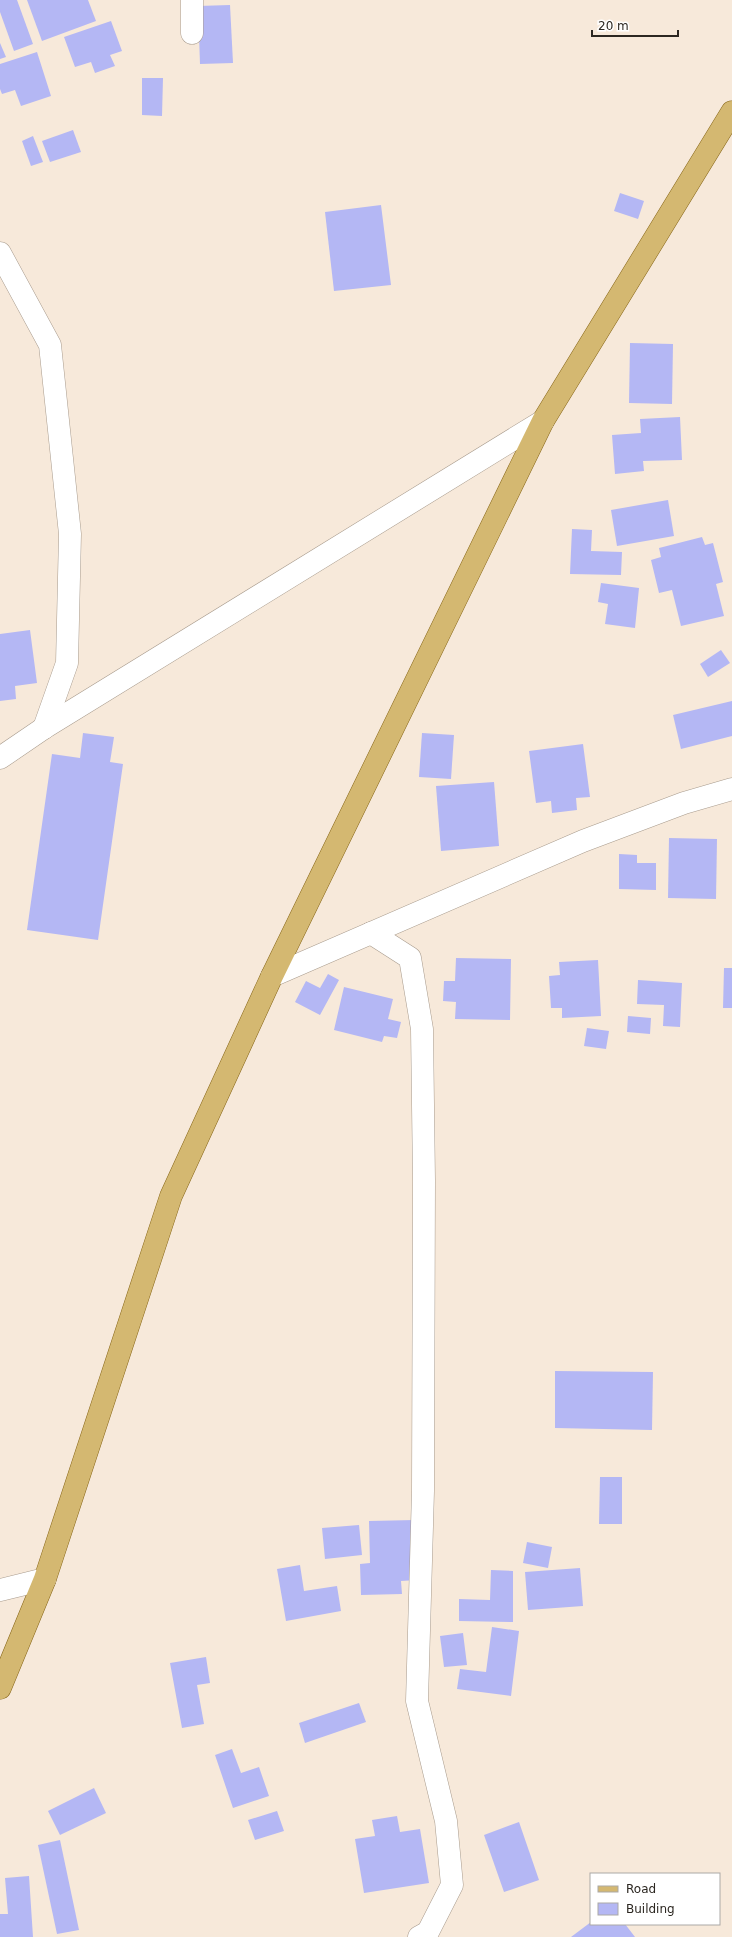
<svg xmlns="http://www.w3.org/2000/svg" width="732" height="1937" font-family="'DejaVu Sans',sans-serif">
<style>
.building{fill:#b4b7f4}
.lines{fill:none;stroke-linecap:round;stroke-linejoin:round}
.minor-casing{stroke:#a89b8d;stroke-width:23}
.primary-casing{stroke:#876618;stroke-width:23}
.minor{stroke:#fff;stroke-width:22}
.primary{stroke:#d4b871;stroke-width:22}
</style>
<rect width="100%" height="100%" fill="#f7e9da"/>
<g class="building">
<polygon points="0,0 17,0 33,44 14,51 0,12"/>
<polygon points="27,0 88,0 96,21 42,41"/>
<polygon points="230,5 233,63 200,64 198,6"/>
<polygon points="111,21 122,51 110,55 115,66 95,73 91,62 75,67 64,37"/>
<polygon points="0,43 6,57 0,59"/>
<polygon points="37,52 51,96 21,106 15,90 2,94 0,89 0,64"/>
<polygon points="142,78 163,78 162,116 142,115"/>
<polygon points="73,130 81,152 50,162 42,141"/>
<polygon points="33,136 43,162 31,166 22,141"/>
<polygon points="620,193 644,201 638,219 614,211"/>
<polygon points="381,205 391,285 334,291 325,212"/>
<polygon points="630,343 673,344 672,404 629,403"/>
<polygon points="680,417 682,460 643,461 644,471 615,474 612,435 641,433 640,419"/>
<polygon points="668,500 674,536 617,546 611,510"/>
<polygon points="572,529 592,530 591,551 622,552 621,575 570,574"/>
<polygon points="702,537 705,545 713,543 723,582 716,584 724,616 681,626 672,590 659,593 651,560 661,557 659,548"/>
<polygon points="601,583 639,588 635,628 605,624 608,604 598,602"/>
<polygon points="30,630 37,683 15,686 16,699 0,701 0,634"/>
<polygon points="721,650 730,663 708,677 700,664"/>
<polygon points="732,701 732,736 681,749 673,715"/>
<polygon points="83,733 114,737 110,762 123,764 98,940 27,930 52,754 80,758"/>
<polygon points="422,733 454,735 451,779 419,777"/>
<polygon points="583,744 590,797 576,798 577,810 552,813 551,801 536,803 529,751"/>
<polygon points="494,782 499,846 441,851 436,786"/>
<polygon points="669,838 717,839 716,899 668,898"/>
<polygon points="619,854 637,855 637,863 656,863 656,890 619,889"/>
<polygon points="456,958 511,959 510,1020 455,1019 456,1002 443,1001 444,981 455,981"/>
<polygon points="598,960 601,1016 562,1018 562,1008 551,1008 549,976 560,975 559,962"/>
<polygon points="724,968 732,968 732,1008 723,1008"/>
<polygon points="328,974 339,980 320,1015 295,1002 306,981 320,988"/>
<polygon points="638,980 682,983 680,1027 663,1026 664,1005 637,1004"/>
<polygon points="344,987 393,999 388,1019 401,1022 397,1038 384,1036 382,1042 334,1030"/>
<polygon points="628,1016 651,1018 650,1034 627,1032"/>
<polygon points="587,1028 609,1031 606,1049 584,1046"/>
<polygon points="555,1371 653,1372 652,1430 555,1428"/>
<polygon points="600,1477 622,1477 622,1524 599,1524"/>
<polygon points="415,1520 417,1580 401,1581 402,1594 361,1595 360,1564 370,1563 369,1521"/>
<polygon points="359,1525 362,1555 325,1559 322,1528"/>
<polygon points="527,1542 552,1547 548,1568 523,1563"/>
<polygon points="300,1565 304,1591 337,1586 341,1611 286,1621 277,1569"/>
<polygon points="580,1568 583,1606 528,1610 525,1572"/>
<polygon points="491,1570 513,1571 513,1622 459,1621 459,1599 490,1600"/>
<polygon points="492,1627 519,1631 511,1696 457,1689 460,1669 486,1672"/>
<polygon points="463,1633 467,1665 444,1667 440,1636"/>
<polygon points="206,1657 210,1683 197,1685 204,1724 182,1728 170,1663"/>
<polygon points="359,1703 366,1722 305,1743 299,1723"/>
<polygon points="232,1749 241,1773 259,1767 269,1796 233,1808 215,1755"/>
<polygon points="94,1788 106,1813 60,1835 48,1811"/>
<polygon points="277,1811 284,1831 255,1840 248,1820"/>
<polygon points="397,1816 400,1832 420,1829 429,1883 364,1893 355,1839 375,1836 372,1820"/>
<polygon points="519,1822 539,1880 504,1892 484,1835"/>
<polygon points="60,1840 79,1930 57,1934 38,1845"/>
<polygon points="29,1876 33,1937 0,1937 0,1914 8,1914 5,1878"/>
<polygon points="591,1922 591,1924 625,1924 635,1937 571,1937"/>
</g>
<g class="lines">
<g class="minor-casing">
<g id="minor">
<polyline points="192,33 192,0"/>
<polyline points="0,253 50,345 70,534 67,663 44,728"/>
<polyline points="0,758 44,728 543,421"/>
<polyline points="371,933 410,958 422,1029 424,1181 423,1491 417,1701 446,1821 452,1885 428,1932 419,1937"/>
<polyline points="272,976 583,841 684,803 732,789"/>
<polyline points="0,1590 45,1579"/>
</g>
</g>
<g class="primary-casing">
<polyline id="primary" points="0,1688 45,1579 171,1196 272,976 543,421 732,112"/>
</g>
<use href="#minor" class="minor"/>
<use href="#primary" class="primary"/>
</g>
<rect x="590" y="1873" width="130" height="52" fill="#ffffff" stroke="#aba9a6"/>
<rect x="598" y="1886" width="20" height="6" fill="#d4b871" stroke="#aba9a6"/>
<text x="626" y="1893" font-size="12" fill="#2c2721">Road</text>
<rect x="598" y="1903" width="20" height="12" fill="#b4b7f4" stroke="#aba9a6"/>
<text x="626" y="1913" font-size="12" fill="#2c2721">Building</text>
<path d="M592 30v6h86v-6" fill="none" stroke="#2c2721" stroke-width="2"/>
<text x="598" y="30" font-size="12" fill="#2c2721" stroke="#ffffff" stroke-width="3" paint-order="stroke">20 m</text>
</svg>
